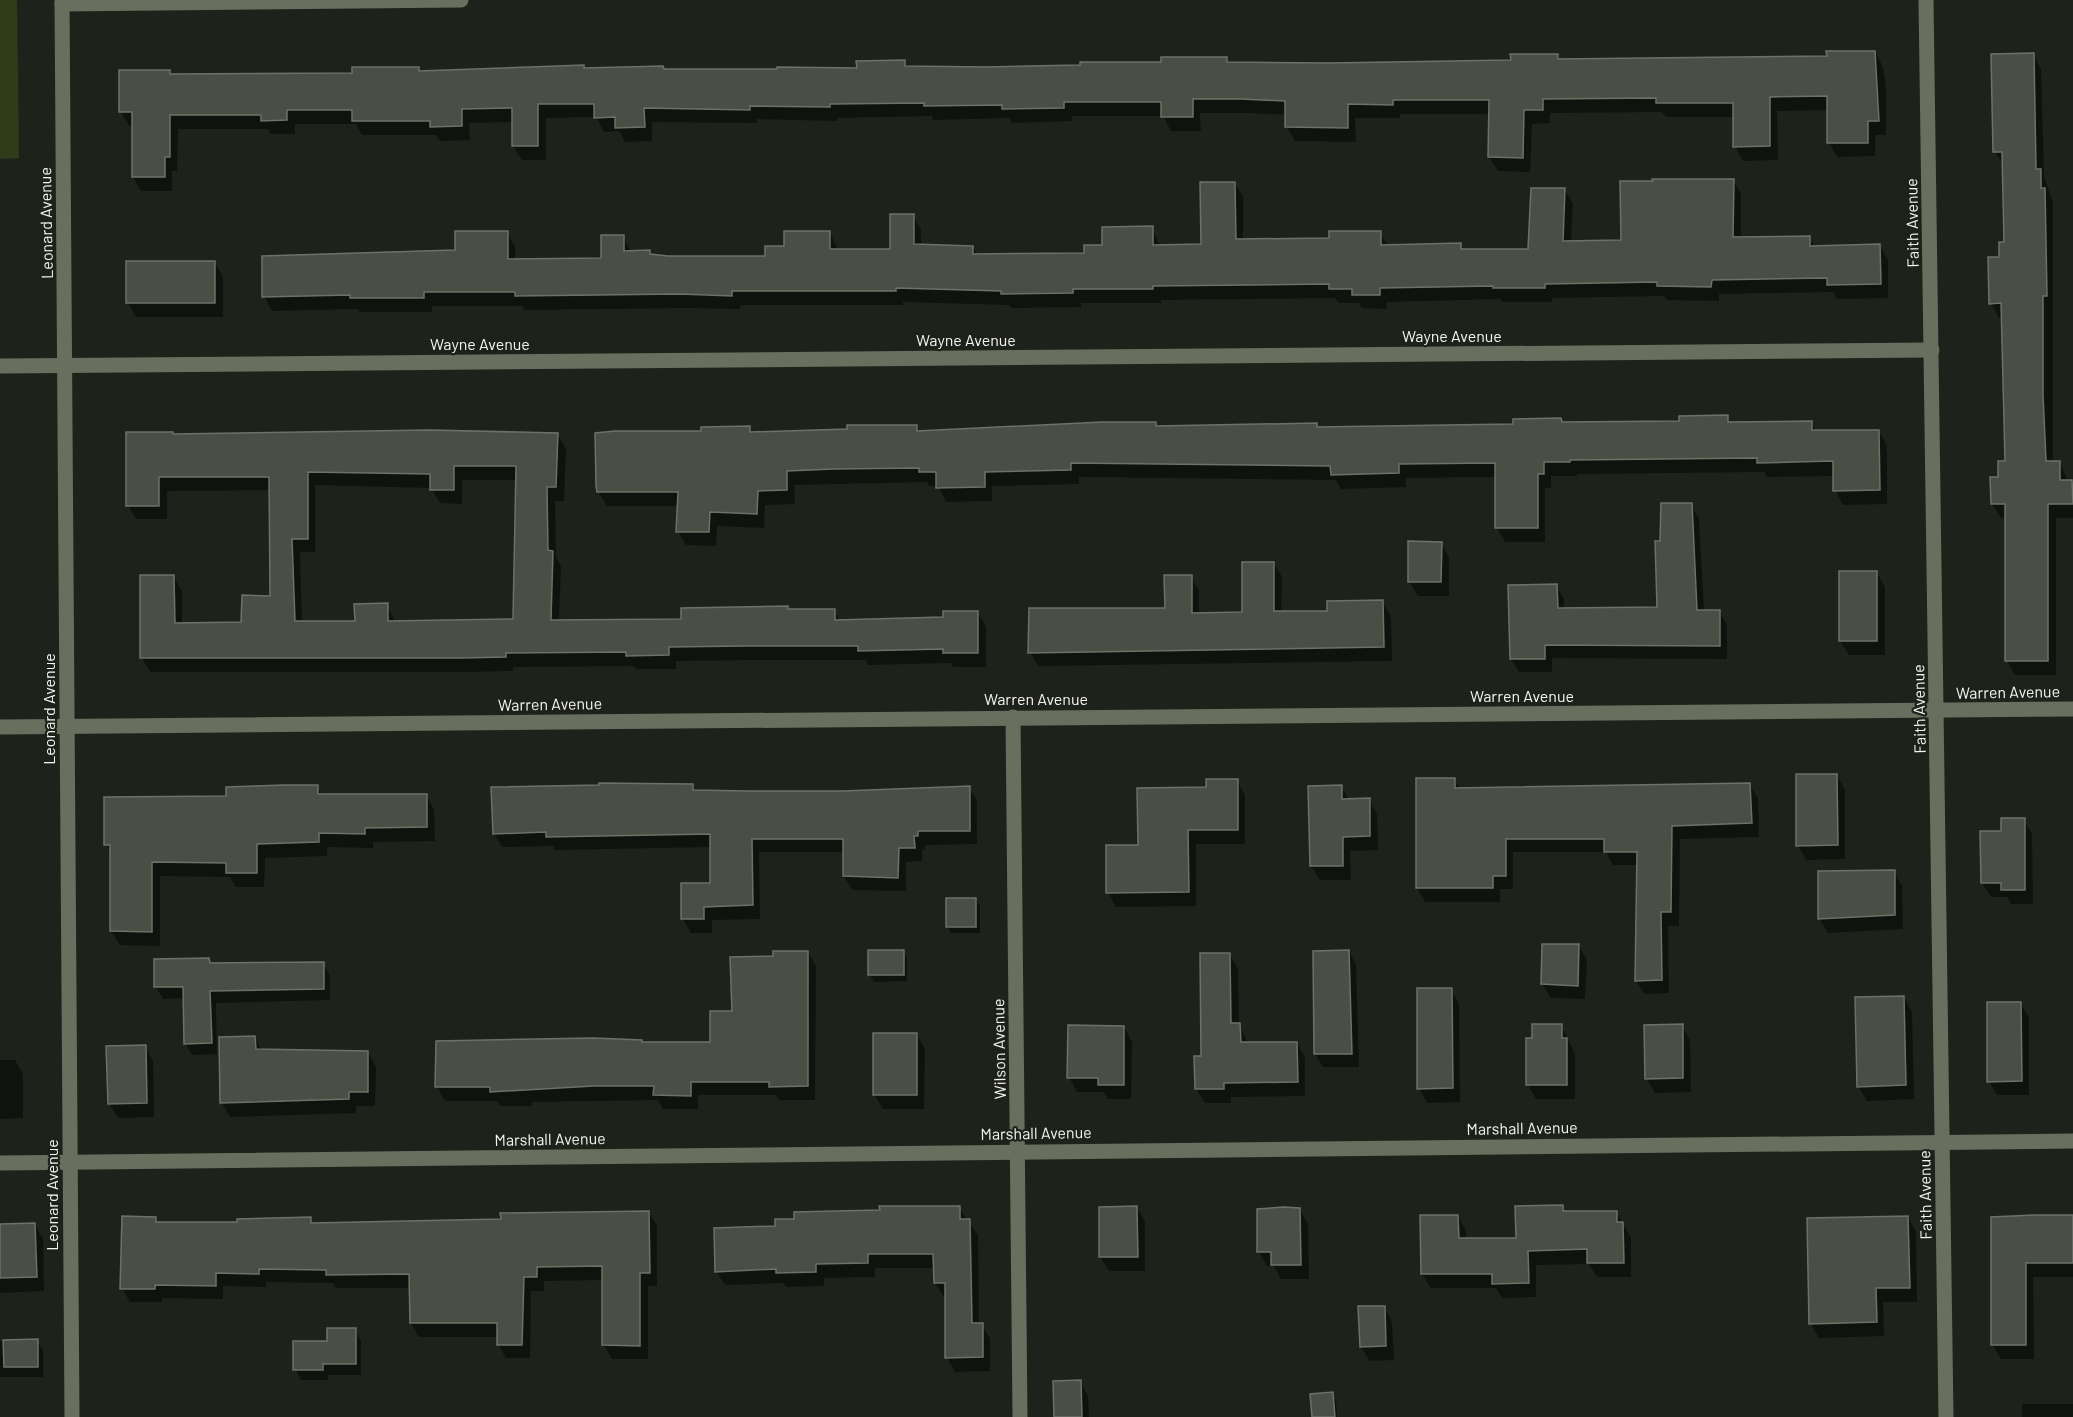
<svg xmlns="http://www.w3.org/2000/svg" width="2073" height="1417" font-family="Barlow,sans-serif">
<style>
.green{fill:#2f3b19}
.shadow{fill:#0007;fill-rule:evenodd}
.building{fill:#4a4e45;stroke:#6d7168;stroke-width:1.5;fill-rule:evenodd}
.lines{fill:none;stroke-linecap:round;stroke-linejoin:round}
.street{stroke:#686f5e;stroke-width:15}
.labels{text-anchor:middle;stroke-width:4.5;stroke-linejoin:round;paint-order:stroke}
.street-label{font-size:16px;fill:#f3f5f0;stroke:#1f221a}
</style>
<rect width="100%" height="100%" fill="#1f221a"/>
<polygon class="green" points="0,0 17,0 19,158 0,159"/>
<g class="shadow">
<polygon points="1875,52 1883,67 1886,87 1886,135 1875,135 1875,156 1837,157 1829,142 1829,110 1777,111 1778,160 1743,161 1735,146 1734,117 1666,117 1662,112 1550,113 1550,123 1532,124 1530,172 1498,171 1489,157 1490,114 1400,114 1400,118 1355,118 1356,142 1295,141 1287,127 1287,115 1250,113 1200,113 1201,131 1171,131 1163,116 1072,116 1072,121 1012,123 1010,118 933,120 932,116 837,118 837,121 757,119 757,123 652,122 652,141 625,142 619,131 604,132 596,117 546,118 546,160 522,160 513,146 513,122 469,123 470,140 440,141 436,135 362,135 356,124 295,124 295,134 271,134 268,129 178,129 177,171 172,171 172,191 141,191 133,177 134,126 129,126 121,112 170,72 171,75 354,75 418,68 421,73 583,66 585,69 664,70 858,69 904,61 908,68 986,68 1163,63 1226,58 1229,64 1330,64 1512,62 1557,55 1560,60 1828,58"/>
<polygon points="2033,54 2041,69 2044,176 2053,203 2053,463 2060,462 2068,482 2073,484 2073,518 2056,518 2056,675 2015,675 2007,660 2006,518 2001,518 1992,504 1992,479 2000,479 2007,463 2003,317 1999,318 1991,303 2005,243 2004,166 1995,152"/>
<polygon points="1669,180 1733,180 1741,194 1741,239 1809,238 1815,247 1880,246 1888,260 1888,298 1837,299 1833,292 1719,294 1719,301 1667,300 1664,296 1552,298 1552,302 1503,302 1500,299 1387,302 1387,309 1362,308 1359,303 1339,303 1335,298 1161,300 1161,303 1081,303 1081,307 1011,308 1009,305 903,302 903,305 740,305 740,309 688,308 525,310 522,306 432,306 432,312 360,312 358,309 272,311 264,296 456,251 507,233 515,247 515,260 603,259 623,236 631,252 650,252 652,256 766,258 830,232 838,250 891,250 913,215 921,230 921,246 973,247 978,256 1086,255 1152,228 1160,246 1202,246 1235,183 1243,197 1243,240 1331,239 1380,233 1388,246 1460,244 1463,250 1530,250 1565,190 1573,204 1571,243 1623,241 1622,183"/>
<polygon points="215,263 223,277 223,317 136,317 128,303"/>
<polygon points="1727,417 1731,423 1811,422 1817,432 1879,431 1887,446 1887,504 1843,505 1835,490 1835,476 1767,477 1765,472 1577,474 1577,476 1551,476 1551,488 1545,488 1545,542 1505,542 1497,528 1497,477 1406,478 1406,487 1341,489 1336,480 1079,477 1079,484 992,486 992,501 946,502 938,486 929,486 927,482 794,485 795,504 765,505 764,528 717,526 716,546 686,545 678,531 679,506 607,506 598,491 703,433 749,428 752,433 917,426 920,432 1155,424 1157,427 1317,425 1319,429 1515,426 1561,419 1563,423 1681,423"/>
<path d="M558,435L566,449L564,501H555L556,557L561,566L559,621L682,620L789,611H834L840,621L944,619L978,613L986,627V667H953L951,663L868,665L866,660H754L676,661V669H636L634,666L513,667V671L470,672H150L142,658L174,577L182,591V625L242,624L272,598L271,490L167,491V519H136L128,505L174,436ZM462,480H517L515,621L395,622L387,605L356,622L302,623L300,552H315V485L431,488L440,503L462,504Z"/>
<polygon points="1691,505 1699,519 1704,611 1719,611 1727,625 1727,659 1552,658 1552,672 1519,672 1511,659 1556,586 1564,599 1564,610 1659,608 1662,542"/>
<polygon points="1441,543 1449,558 1449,596 1418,596 1409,581"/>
<polygon points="1274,563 1282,577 1281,613 1329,613 1383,602 1391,616 1392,661 1038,666 1030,652 1166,609 1191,577 1199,590 1199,614 1244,614"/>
<polygon points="1877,573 1885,587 1885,655 1849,655 1840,641"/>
<polygon points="1837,775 1845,790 1845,859 1806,860 1798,845"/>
<polygon points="1454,780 1460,789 1750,785 1758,798 1759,837 1680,839 1679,926 1668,926 1669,993 1644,994 1636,980 1638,865 1613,865 1606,852 1513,852 1513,889 1500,889 1500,902 1425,902 1417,888"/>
<polygon points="1237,781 1245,795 1245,844 1196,844 1196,906 1116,907 1108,892 1140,846 1207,788"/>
<polygon points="317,786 322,795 426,795 434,810 435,841 373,842 373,848 327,847 327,856 265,858 264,887 236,887 230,877 160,876 160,946 120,945 111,931 111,854 106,844 228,797"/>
<polygon points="692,786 695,791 843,793 969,787 977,801 977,844 925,845 925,850 922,850 922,861 906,862 906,891 852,890 844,876 844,852 759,852 760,919 712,920 712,933 691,933 683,919 712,884 712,847 555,850 553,846 502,847 494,834"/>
<polygon points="1341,786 1349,800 1369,800 1377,814 1378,850 1350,851 1351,880 1320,880 1311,866 1310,787"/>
<polygon points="2024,820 2032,834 2033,904 2011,904 2007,897 1991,897 1982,883 2002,833"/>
<polygon points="1894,872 1902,886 1903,929 1828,933 1820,919 1820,873"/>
<polygon points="976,900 980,906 980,933 951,933 947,926"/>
<polygon points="1579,946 1587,960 1585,999 1551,998 1542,984"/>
<polygon points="903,951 907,958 907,981 874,982 870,975"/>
<polygon points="1349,951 1356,965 1359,1067 1323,1067 1315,1054 1315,952"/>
<polygon points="808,952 816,966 815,1100 779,1100 776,1095 698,1095 698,1109 663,1109 658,1100 532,1102 532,1106 500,1106 497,1101 445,1101 437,1087 642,1041 643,1043 712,1043 774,957"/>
<polygon points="1230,955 1238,969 1239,1024 1248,1044 1297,1043 1305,1057 1305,1096 1231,1097 1231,1103 1205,1103 1196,1089"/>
<polygon points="209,960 212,965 323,964 330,975 330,1000 216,1003 217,1054 192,1055 185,1043 185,998 163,999 156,987 156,961"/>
<polygon points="1451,990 1459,1004 1460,1102 1427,1103 1419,1088"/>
<polygon points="1904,997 1912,1012 1914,1099 1867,1101 1858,1086"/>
<polygon points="2021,1004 2029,1018 2029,1095 1997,1095 1989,1081"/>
<polygon points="1561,1025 1575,1054 1575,1099 1536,1099 1528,1085 1528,1039 1533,1039"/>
<polygon points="1682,1026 1690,1040 1691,1092 1655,1093 1647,1079"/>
<polygon points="1124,1027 1132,1042 1131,1099 1108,1099 1104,1092 1077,1092 1069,1077"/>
<polygon points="917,1035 925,1049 924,1109 883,1109 874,1094"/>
<polygon points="255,1038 262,1051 368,1052 376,1067 375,1106 356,1106 356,1113 230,1117 222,1103"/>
<polygon points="145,1047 153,1061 154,1117 118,1118 109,1103"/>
<polygon points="0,1060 15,1060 23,1074 23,1118 0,1119"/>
<polygon points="1562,1207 1565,1212 1616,1212 1631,1238 1631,1277 1597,1277 1589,1264 1536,1265 1536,1297 1502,1298 1496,1288 1431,1288 1422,1274 1458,1216 1466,1231 1466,1240 1518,1240"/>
<polygon points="959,1208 978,1235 979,1325 982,1325 990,1339 990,1371 955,1372 947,1357 947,1297 944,1297 935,1283 935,1268 875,1268 875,1277 824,1278 824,1286 786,1287 784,1283 725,1285 716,1271 777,1228"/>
<polygon points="1137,1208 1145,1222 1145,1271 1109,1271 1100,1257"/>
<polygon points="1300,1210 1308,1224 1309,1279 1281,1279 1274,1266 1267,1266 1259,1252"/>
<polygon points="649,1213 657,1226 657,1286 648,1286 648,1359 612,1359 604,1345 603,1280 544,1281 544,1291 531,1291 530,1358 506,1358 498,1344 498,1337 419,1337 411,1323 411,1288 336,1288 333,1283 266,1282 266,1287 223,1286 223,1299 162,1298 162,1302 130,1302 122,1288 156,1218 159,1223 239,1223 311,1219 314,1224 502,1220"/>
<polygon points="2073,1216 2073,1277 2033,1277 2034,1359 2001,1359 1992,1344 1992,1219"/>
<polygon points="1908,1217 1916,1232 1917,1302 1883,1302 1884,1336 1819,1338 1810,1323"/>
<polygon points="35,1225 43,1239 44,1291 0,1293 0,1226"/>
<polygon points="1384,1307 1392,1322 1394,1360 1370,1361 1361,1347"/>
<polygon points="355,1330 361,1341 361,1375 328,1375 328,1380 301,1380 295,1369 329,1343"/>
<polygon points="0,1341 37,1341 43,1351 43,1377 0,1377"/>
<polygon points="1080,1382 1088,1396 1089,1417 1056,1417"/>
<polygon points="1332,1394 1336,1400 1337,1417 1313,1417"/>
<rect x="2022" y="1404" width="51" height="13"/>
</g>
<g class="building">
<polygon points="1826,51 1875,51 1879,121 1868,121 1868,143 1827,143 1827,96 1770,97 1770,146 1733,147 1733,103 1656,103 1656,98 1543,99 1543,110 1524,110 1523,158 1488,157 1489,100 1393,100 1393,105 1348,104 1348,128 1285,127 1285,101 1241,99 1193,99 1193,117 1161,117 1161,102 1064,102 1064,108 1002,109 1002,105 924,106 924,103 830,104 830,107 750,106 750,110 644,108 645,127 615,128 615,117 594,118 594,104 538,104 538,146 512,146 512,108 462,109 462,126 430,127 430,121 352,121 352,110 287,110 287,120 261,121 261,115 170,115 170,157 165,157 165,177 132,177 132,112 119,112 119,70 170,70 170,74 352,73 352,67 419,67 419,71 584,65 584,68 663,66 664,69 777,69 777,67 857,68 856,61 905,60 905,66 986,67 1080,65 1080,62 1161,62 1161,57 1227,57 1227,62 1330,63 1511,60 1510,54 1558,54 1558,59 1827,56"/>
<polygon points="2034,53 2036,169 2041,169 2041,188 2045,188 2047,296 2043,296 2043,395 2046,461 2060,461 2060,480 2072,480 2073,504 2048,504 2048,661 2005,661 2005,504 1991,504 1990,477 1998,477 1998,461 2005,461 2001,303 1989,304 1988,257 1999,257 1999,242 2004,242 2002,152 1993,152 1991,54"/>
<polygon points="1652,179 1734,179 1733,237 1810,236 1810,246 1880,244 1881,284 1827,285 1827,278 1712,280 1711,287 1657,286 1657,282 1545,284 1545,288 1493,288 1493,286 1380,288 1380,295 1352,295 1352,289 1329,289 1329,284 1153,286 1153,289 1073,289 1073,293 1001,294 1001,291 896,288 896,291 732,291 732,296 679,294 515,296 515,292 424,292 424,298 350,298 350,295 262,297 262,256 455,250 455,231 508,231 508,259 601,258 601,235 624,235 624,251 650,250 650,254 668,256 765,256 765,246 784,246 784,231 830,231 830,249 890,249 890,214 914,214 914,244 973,246 973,254 1084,253 1084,245 1102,245 1102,227 1153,226 1153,245 1201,244 1200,182 1235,182 1236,239 1329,238 1329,231 1381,231 1381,245 1461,243 1461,249 1528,249 1531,188 1565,188 1563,241 1621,240 1620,181 1653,181"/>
<rect x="126" y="261" width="89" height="42"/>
<polygon points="1728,415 1728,422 1812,421 1812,430 1879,430 1880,490 1833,491 1833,461 1757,463 1757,458 1570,460 1570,462 1544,462 1544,474 1538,474 1538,528 1495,528 1495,463 1399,464 1399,473 1331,475 1330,466 1071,463 1071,470 985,472 985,487 936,488 936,472 919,472 919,468 834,469 787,471 787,490 758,491 757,514 710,512 709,532 676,532 678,492 597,492 596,486 595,433 615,431 701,431 701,427 750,426 750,432 847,429 847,425 917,425 917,431 1102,422 1156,422 1156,426 1317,423 1317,427 1513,424 1513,419 1561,418 1562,422 1679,421 1679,416"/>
<path d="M430,430L558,433L556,487H547L548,550L553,551L551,620L681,619V608L788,606V609H835V620L943,617V611H978V653H943V649L858,651V646H745L669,647V655L626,656V652L506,653V657L461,658H140V575H174L175,623L241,622L242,595L270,596L269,477H159V506H126V432H173V434ZM454,466H516L513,619L388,621V603L354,604L355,621H295L292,539H308V472L430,474V490H454Z"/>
<polygon points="1661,503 1692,503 1697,610 1720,610 1720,646 1545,645 1545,659 1510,659 1508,585 1557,584 1558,608 1657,607 1655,541 1660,541"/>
<polygon points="1408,541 1442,542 1441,582 1408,582"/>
<polygon points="1242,562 1274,562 1274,611 1327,611 1327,601 1383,600 1384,647 1028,653 1029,608 1165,608 1164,575 1192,575 1192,613 1242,612"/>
<rect x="1839" y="571" width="38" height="70"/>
<polygon points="1796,774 1837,774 1838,845 1796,846"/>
<polygon points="1416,778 1455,778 1455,788 1750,783 1752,823 1672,826 1671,912 1661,912 1662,980 1635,981 1637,852 1604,852 1604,839 1506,839 1506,876 1493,876 1493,888 1416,888"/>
<polygon points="1206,779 1238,779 1238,830 1188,830 1189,892 1106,893 1106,845 1138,845 1137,788 1206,787"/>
<polygon points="599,783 693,784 693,790 748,791 843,791 970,786 970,831 918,831 918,836 914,836 915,848 899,848 898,878 843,876 843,839 752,839 753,905 704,907 704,919 681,919 681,883 710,883 710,834 546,837 546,832 493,834 491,787 599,785"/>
<polygon points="285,785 318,785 318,794 427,794 427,827 365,828 365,834 319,833 319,842 257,844 257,873 226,873 226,863 152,862 152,932 110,931 110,845 104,845 104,797 226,796 226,787"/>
<polygon points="1342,785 1342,799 1370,798 1370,836 1343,837 1343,866 1310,866 1308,786"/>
<polygon points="2001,818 2025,818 2025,890 2001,890 2001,883 1981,883 1980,831 2001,831"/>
<polygon points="1895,870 1895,915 1818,919 1818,871"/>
<rect x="946" y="898" width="30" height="29"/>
<polygon points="1542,944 1579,944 1578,986 1541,984"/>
<rect x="868" y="950" width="36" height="25"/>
<polygon points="1349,950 1352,1054 1314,1054 1313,951"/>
<polygon points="773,951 808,951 808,1086 769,1087 769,1082 691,1082 691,1096 653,1095 654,1086 594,1086 490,1092 490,1087 435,1087 436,1041 593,1038 642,1040 642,1042 710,1042 710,1011 732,1011 730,957 773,956"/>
<polygon points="1200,953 1230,953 1231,1023 1240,1023 1241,1042 1297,1042 1298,1082 1224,1083 1224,1089 1195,1089 1194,1056 1201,1056"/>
<polygon points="209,958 210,963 324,962 324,989 210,991 212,1043 184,1044 183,987 154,987 154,959"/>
<polygon points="1417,988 1452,988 1453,1088 1417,1089"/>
<polygon points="1904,996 1906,1085 1857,1087 1855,997"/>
<polygon points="1987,1002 2021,1002 2022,1081 1987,1082"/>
<polygon points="1532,1024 1562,1024 1562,1038 1567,1038 1567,1085 1526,1085 1526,1038 1532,1038"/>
<polygon points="1683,1024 1683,1078 1645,1079 1644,1025"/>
<polygon points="1068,1025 1124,1026 1124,1085 1098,1085 1098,1078 1067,1078"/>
<rect x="873" y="1033" width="44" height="62"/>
<polygon points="255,1036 256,1049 368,1051 368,1092 349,1092 349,1099 220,1103 219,1037"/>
<polygon points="146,1045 147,1103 108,1104 106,1046"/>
<polygon points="1563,1205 1563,1211 1617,1211 1617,1222 1623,1222 1624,1263 1587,1263 1587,1249 1528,1251 1529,1283 1492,1284 1492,1274 1421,1274 1420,1215 1458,1215 1459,1238 1516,1238 1515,1206"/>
<polygon points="879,1206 960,1206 960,1219 970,1219 972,1323 983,1323 983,1357 945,1358 945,1283 934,1283 933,1254 868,1254 868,1263 816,1264 816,1272 776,1273 776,1269 715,1272 714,1228 775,1226 775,1219 794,1219 794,1212 880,1210"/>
<polygon points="1137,1206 1138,1257 1099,1257 1099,1207"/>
<polygon points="1284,1207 1300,1208 1301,1265 1271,1265 1271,1252 1257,1252 1257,1209"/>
<polygon points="649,1211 650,1273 640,1273 640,1346 602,1345 602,1266 537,1267 537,1277 524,1277 522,1345 497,1345 497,1323 410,1323 409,1274 326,1275 326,1270 259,1269 259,1274 216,1273 216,1286 155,1285 155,1289 120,1289 122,1216 156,1217 156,1222 237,1222 237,1219 311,1217 311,1223 501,1219 500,1213"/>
<polygon points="2035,1215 2073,1215 2073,1263 2026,1263 2026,1345 1991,1345 1991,1217"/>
<polygon points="1908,1216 1910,1288 1876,1288 1877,1322 1809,1324 1807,1218"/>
<polygon points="35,1223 37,1277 0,1278 0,1224"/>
<polygon points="1358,1306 1385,1306 1386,1346 1360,1347"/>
<polygon points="327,1328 356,1328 356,1364 323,1364 323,1370 293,1370 293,1341 327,1341"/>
<polygon points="38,1339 38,1367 4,1367 3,1340"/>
<polygon points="1081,1380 1082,1417 1054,1417 1053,1381"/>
<polygon points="1333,1392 1335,1417 1312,1417 1310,1394"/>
</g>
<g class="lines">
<g class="street">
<polyline points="62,0 72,1417"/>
<polyline points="1926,0 1946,1417"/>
<polyline points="62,4 461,0"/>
<polyline points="0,366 1932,350"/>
<polyline points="1013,717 1020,1417"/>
<polyline points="0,727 2073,709"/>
<polyline points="0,1163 2073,1141"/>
</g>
</g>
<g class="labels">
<g class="street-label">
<text transform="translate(46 223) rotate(-91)" y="6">Leonard Avenue</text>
<text transform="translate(1912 223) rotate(-91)" y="6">Faith Avenue</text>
<text x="1452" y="342">Wayne Avenue</text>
<text x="966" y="346">Wayne Avenue</text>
<text x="480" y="350">Wayne Avenue</text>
<text transform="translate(2008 692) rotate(-1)" y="6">Warren Avenue</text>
<text x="1522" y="702">Warren Avenue</text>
<text x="1036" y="705">Warren Avenue</text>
<text transform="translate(550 704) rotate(-1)" y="6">Warren Avenue</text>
<text transform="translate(49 709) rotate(-90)" y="6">Leonard Avenue</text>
<text transform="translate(1919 709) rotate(-91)" y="6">Faith Avenue</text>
<text transform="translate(999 1049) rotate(-91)" y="6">Wilson Avenue</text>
<text transform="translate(1522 1128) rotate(-1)" y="6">Marshall Avenue</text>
<text transform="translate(1036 1133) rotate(-1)" y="6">Marshall Avenue</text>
<text transform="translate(550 1139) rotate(-1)" y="6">Marshall Avenue</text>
<text transform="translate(52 1195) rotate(-90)" y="6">Leonard Avenue</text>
<text transform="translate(1925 1195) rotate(-91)" y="6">Faith Avenue</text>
</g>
</g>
</svg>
